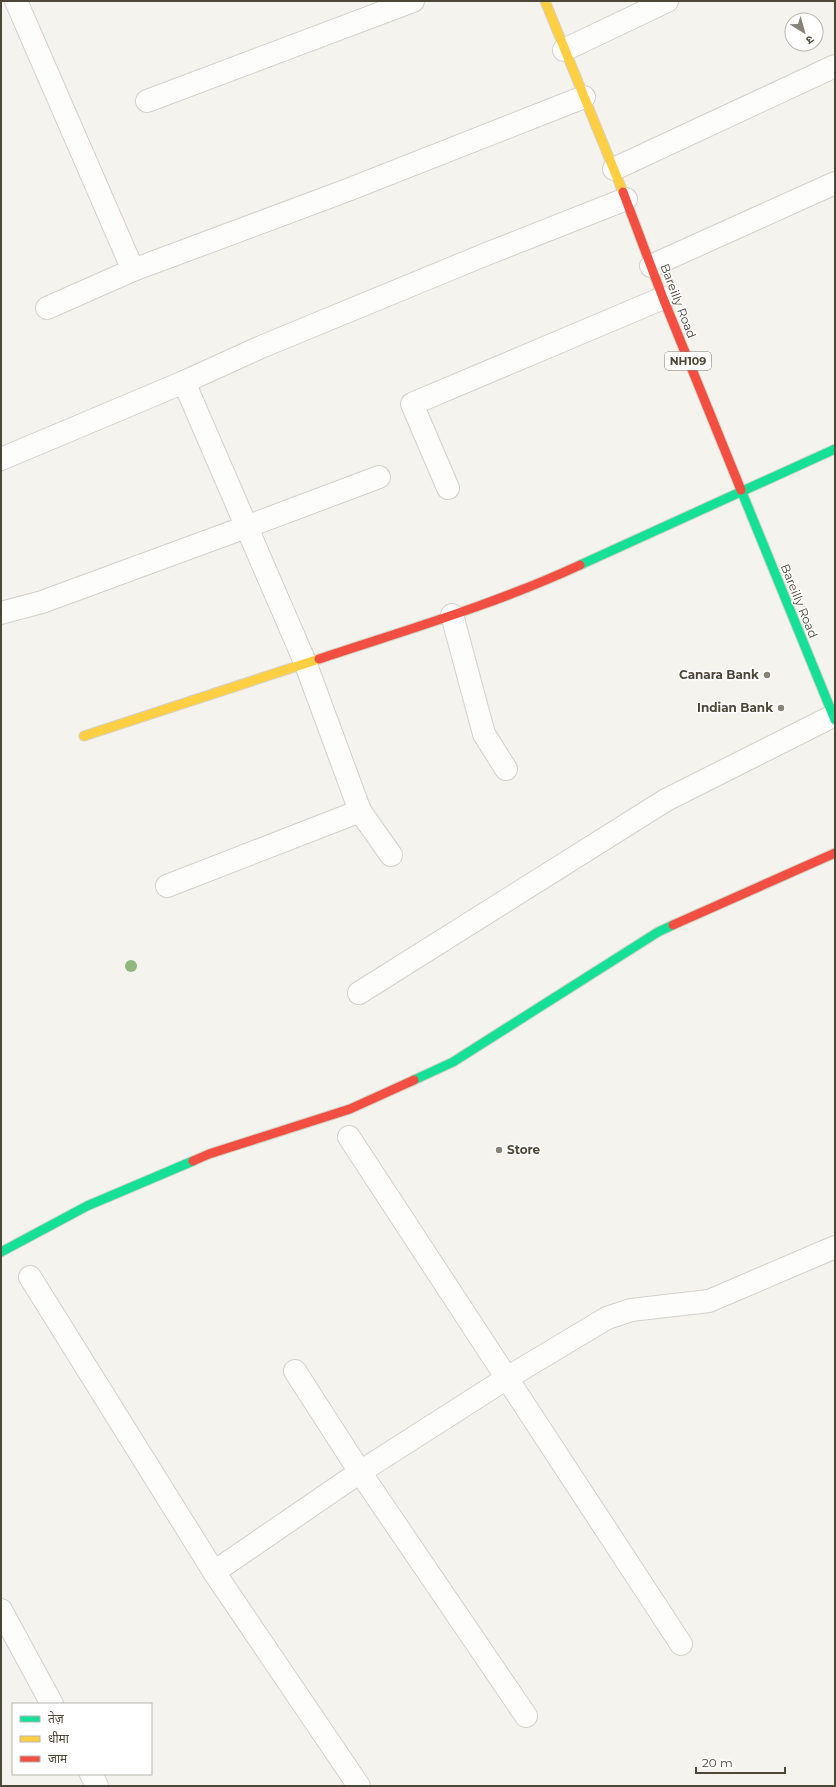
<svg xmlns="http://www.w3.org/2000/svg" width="836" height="1787" font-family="Montserrat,'Noto Sans Devanagari',sans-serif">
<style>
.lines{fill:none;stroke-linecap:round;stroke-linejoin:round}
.street-casing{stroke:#d2d1cb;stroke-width:24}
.fast-casing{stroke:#d4d2c4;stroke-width:11}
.slow-casing{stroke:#d4d2c4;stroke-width:11}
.jam-casing{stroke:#d4d2c4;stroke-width:11}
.street{stroke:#fdfdfc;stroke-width:22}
.fast{stroke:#16e098;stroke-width:9}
.slow{stroke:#ffcf43;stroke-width:9}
.jam{stroke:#f24e42;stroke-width:9}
.tree{fill:#8fb77e}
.poi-dot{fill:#878377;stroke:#fff;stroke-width:1.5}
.labels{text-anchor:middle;stroke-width:3;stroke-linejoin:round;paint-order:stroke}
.shield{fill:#fff;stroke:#827e73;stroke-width:1}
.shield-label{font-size:11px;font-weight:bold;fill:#4d4737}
.street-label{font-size:12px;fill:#4d4737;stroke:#fff}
.poi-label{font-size:12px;font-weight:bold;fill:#4d4737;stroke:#fff;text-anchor:end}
</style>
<rect width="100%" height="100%" fill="#f4f3ee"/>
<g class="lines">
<g class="street-casing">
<g id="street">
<polyline points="16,1 133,270"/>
<polyline points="564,50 667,1"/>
<polyline points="147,101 413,1"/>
<polyline points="614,169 835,66"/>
<polyline points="651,266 835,183"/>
<polyline points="47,308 133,270 345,191 584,97"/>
<polyline points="184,382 305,662 360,811 391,855"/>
<polyline points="1,459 184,382 261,347 484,255 626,199"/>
<polyline points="448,488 412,404 663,298"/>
<polyline points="1,613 42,602 246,527 379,477"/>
<polyline points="452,615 484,734 506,769"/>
<polyline points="167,886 360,811"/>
<polyline points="359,993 666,800 833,716"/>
<polyline points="349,1137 681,1644"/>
<polyline points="30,1277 214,1572 359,1786"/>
<polyline points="295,1371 360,1472 526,1716"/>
<polyline points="214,1572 360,1472 507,1378 607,1318 631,1310 709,1301 835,1247"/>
<polyline points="1,1610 52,1704"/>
<polyline points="91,1774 97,1786"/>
</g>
</g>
<g class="fast-casing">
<g id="fast">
<polyline points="741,490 835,720"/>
<polyline points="580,565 835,449"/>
<polyline points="414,1080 453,1062 658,932 673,925"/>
<polyline points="1,1252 87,1206 193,1161"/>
</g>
</g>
<g class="slow-casing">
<g id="slow">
<polyline points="545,1 623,192"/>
<polyline points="84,736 319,659"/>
</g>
</g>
<g class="jam-casing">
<g id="jam">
<polyline points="623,192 663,298 741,490"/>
<path d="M319,659C406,630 496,604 580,565"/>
<polyline points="673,925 835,853"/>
<polyline points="193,1161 209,1154 350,1109 414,1080"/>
</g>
</g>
<use href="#street" class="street"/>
<use href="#fast" class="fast"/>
<use href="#slow" class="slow"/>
<use href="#jam" class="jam"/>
</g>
<circle class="tree" cx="131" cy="966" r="6"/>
<g class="poi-dot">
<circle cx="767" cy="675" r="4"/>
<circle cx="781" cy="708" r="4"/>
<circle cx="499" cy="1150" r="4"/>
</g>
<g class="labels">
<rect class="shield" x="665" y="352" width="46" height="18" rx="3"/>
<g class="shield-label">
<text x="688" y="365">NH109</text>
</g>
<g class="street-label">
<text transform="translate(678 301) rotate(69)" y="4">Bareilly Road</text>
<text transform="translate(799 601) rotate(68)" y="4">Bareilly Road</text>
</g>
<g class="poi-label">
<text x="759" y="679">Canara Bank</text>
<text x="773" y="712">Indian Bank</text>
<text x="507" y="1154" text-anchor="start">Store</text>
</g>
</g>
<rect width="836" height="1787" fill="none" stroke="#4d4737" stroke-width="4"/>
<rect x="12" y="1703" width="140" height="72" fill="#ffffff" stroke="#b8b5af"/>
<rect x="20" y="1716" width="20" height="6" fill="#16e098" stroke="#b8b5af"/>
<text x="48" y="1723" font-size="12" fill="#4d4737">तेज़</text>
<rect x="20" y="1736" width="20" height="6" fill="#ffcf43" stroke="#b8b5af"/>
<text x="48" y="1743" font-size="12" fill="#4d4737">धीमा</text>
<rect x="20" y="1756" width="20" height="6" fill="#f24e42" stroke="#b8b5af"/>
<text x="48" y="1763" font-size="12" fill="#4d4737">जाम</text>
<g transform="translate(804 32) rotate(143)"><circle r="19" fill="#ffffff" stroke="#b8b5af"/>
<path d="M0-3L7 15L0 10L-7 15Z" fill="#878377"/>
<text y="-6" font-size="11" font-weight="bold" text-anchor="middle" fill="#4d4737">उ</text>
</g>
<path d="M696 1767v6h89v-6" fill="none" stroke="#4d4737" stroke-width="2"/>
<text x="702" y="1767" font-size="12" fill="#4d4737" stroke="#ffffff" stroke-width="3" paint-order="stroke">20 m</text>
</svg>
